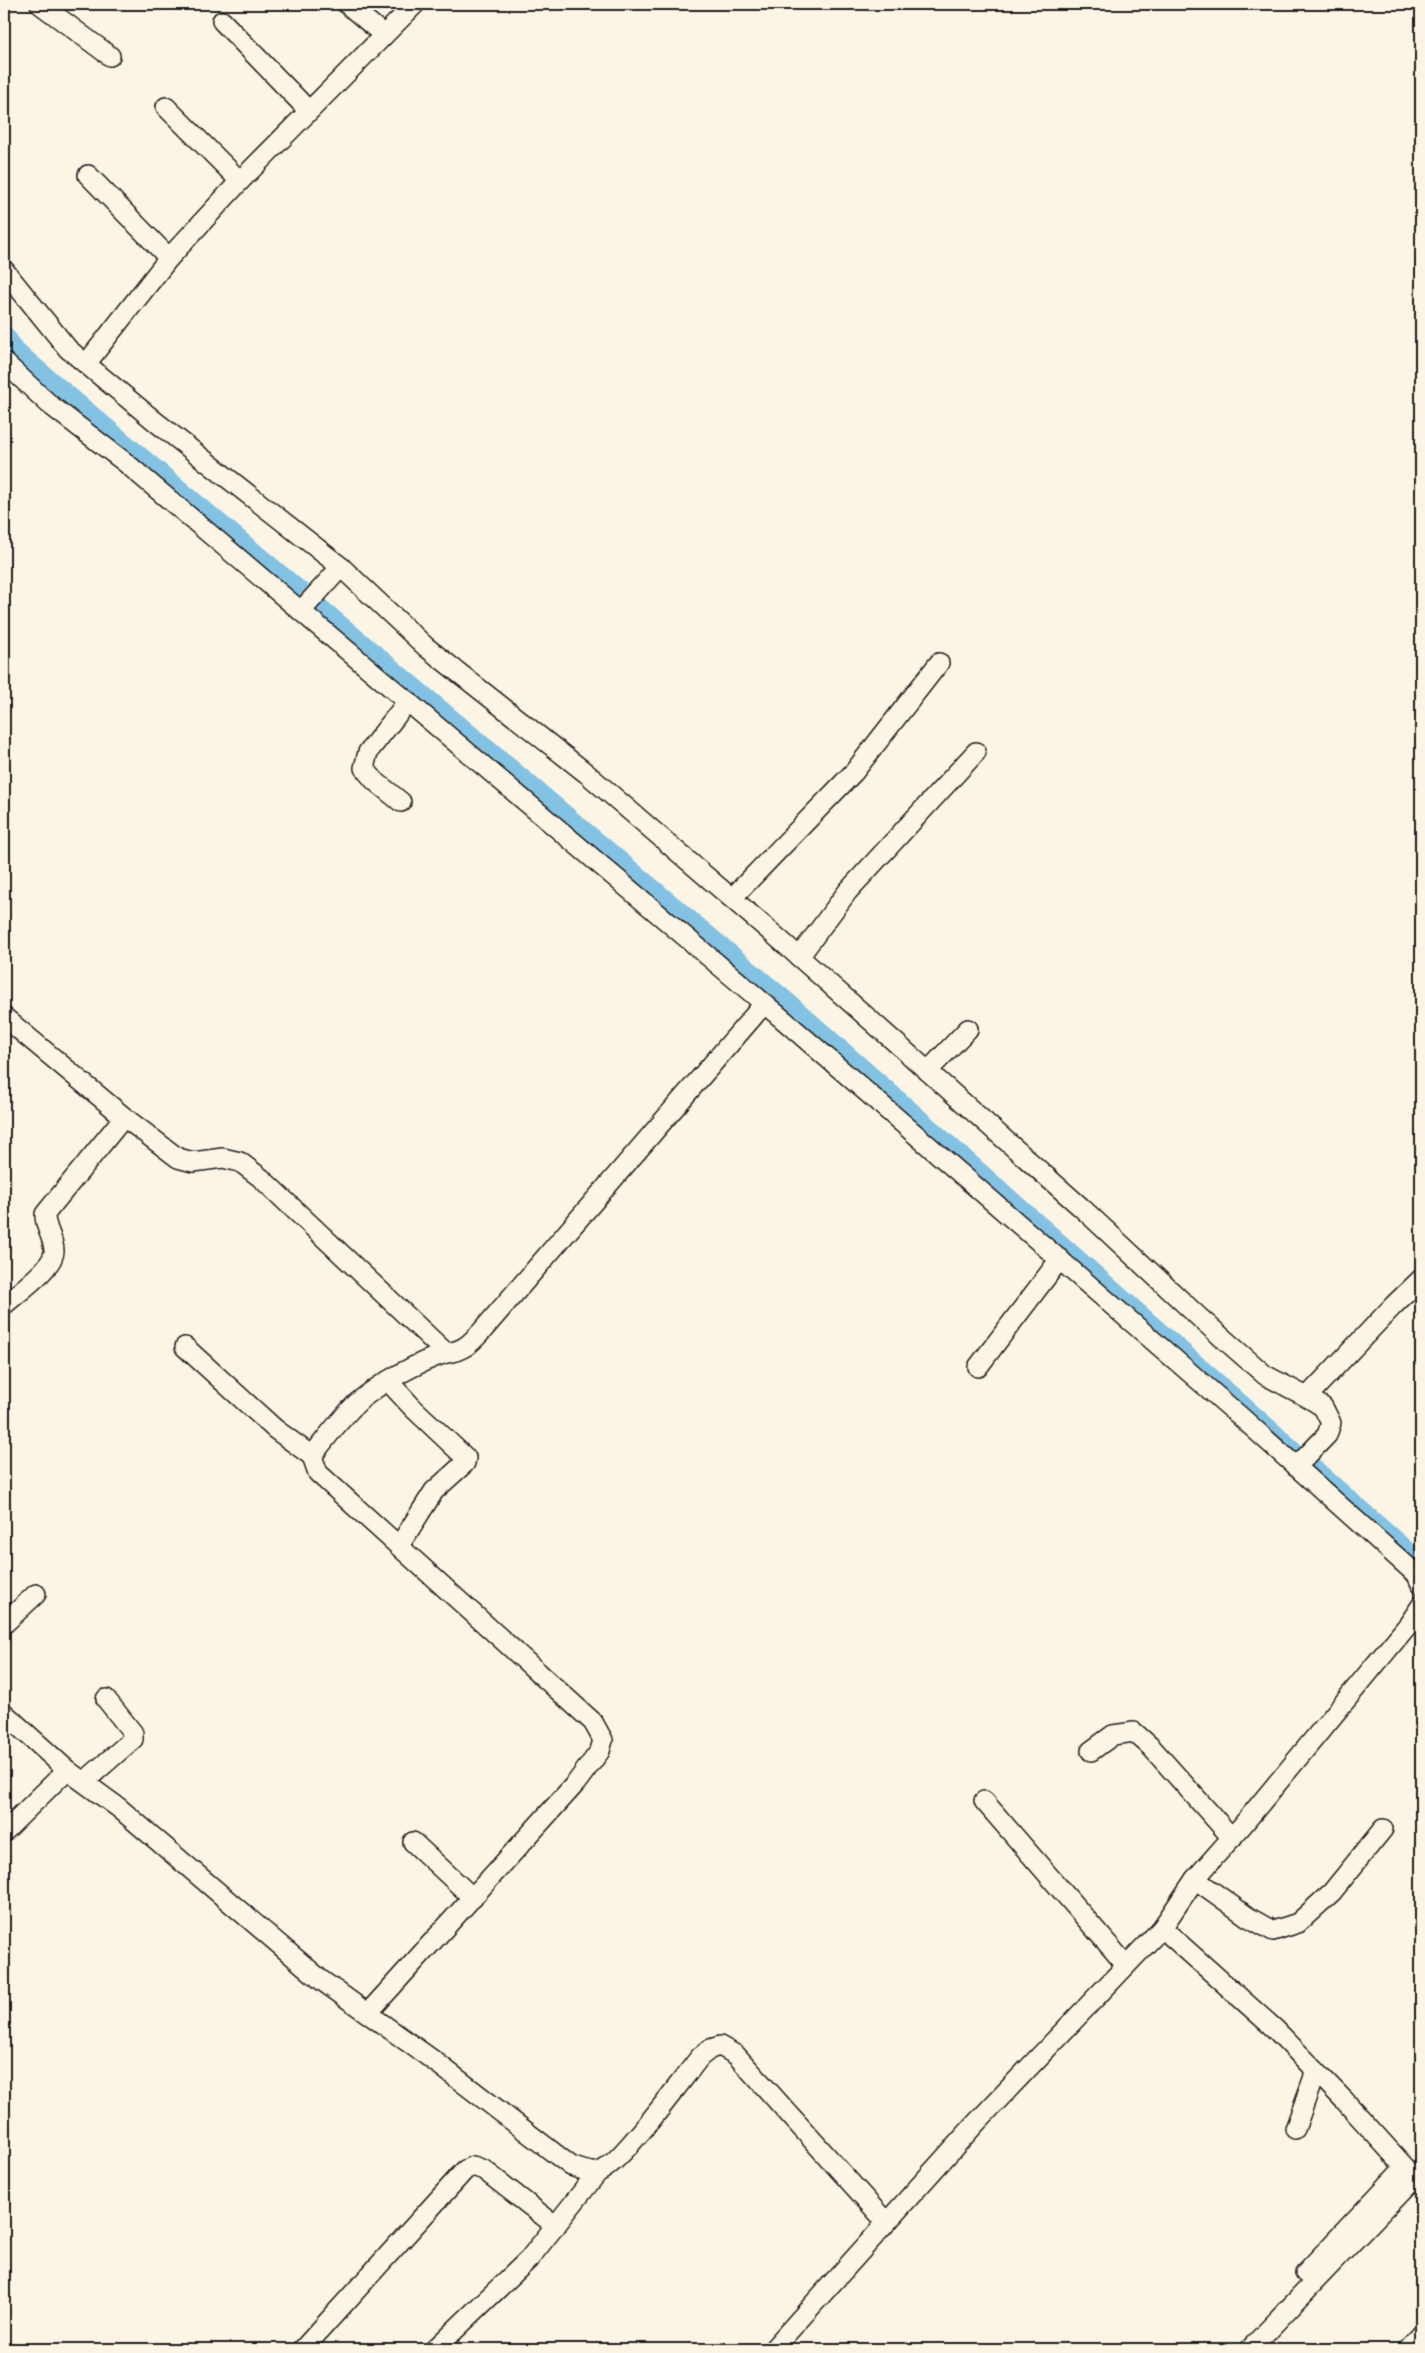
<svg xmlns="http://www.w3.org/2000/svg" width="1425" height="2353" font-family="Itim,sans-serif">
<style>
.lines{fill:none;stroke-linecap:round;stroke-linejoin:round}
.canal{stroke:#84c2e4;stroke-width:20}
.minor-casing{stroke:#1c1c1c;stroke-width:22}
.minor{stroke:#fcf5e5;stroke-width:19}
</style>
<rect width="100%" height="100%" fill="#fcf5e5"/>
<filter id="ink" filterUnits="userSpaceOnUse"><feTurbulence type="fractalNoise" baseFrequency=".02" numOctaves="2"/><feDisplacementMap in="SourceGraphic" scale="10" xChannelSelector="R" yChannelSelector="G"/><feConvolveMatrix kernelMatrix="1 2 1 2 8 2 1 2 1" color-interpolation-filters="sRGB"/></filter>
<g filter="url(#ink)">
<g class="lines">
<polyline class="canal" points="4,335 16,352 789,1004 1421,1564"/>
<g class="minor-casing">
<g id="minor">
<polyline points="40,4 110,56"/>
<polyline points="347,4 384,35"/>
<polyline points="222,21 309,111"/>
<polyline points="166,107 240,181"/>
<polyline points="88,175 169,258"/>
<polyline points="4,270 68,349 156,422 341,567 426,647 586,773 779,939 1083,1209 1201,1319 1265,1375 1307,1397 1394,1305 1421,1279"/>
<polyline points="4,362 49,404 126,463 786,1022 1241,1417 1417,1575 1421,1584"/>
<polyline points="86,364 169,258 240,181 415,4"/>
<polyline points="301,611 341,567"/>
<polyline points="401,802 375,781 364,768 368,752 408,701"/>
<polyline points="732,898 854,772 939,663"/>
<polyline points="799,957 848,891 976,752"/>
<path d="M4,1017L124,1117L178,1158L193,1162L223,1158L240,1162L261,1178L446,1353C463,1351 470,1344 482,1331L764,1004"/>
<polyline points="928,1071 968,1029"/>
<path d="M4,1305C16,1294 54,1268 54,1251C54,1238 44,1227 45,1214L124,1117"/>
<polyline points="185,1347 275,1429 312,1456"/>
<polyline points="978,1367 1060,1259"/>
<polyline points="389,1382 413,1408 466,1458 465,1463 434,1491 399,1546"/>
<polyline points="1296,1467 1327,1435 1331,1423 1323,1407 1307,1397"/>
<polyline points="4,1624 36,1594"/>
<path d="M4,1713L67,1770L119,1808L321,1980L437,2063L571,2166C579,2169 589,2173 598,2172C618,2168 684,2077 700,2057L710,2049L720,2046L736,2055L886,2222"/>
<polyline points="1091,1751 1113,1735 1134,1732 1151,1747 1232,1838"/>
<polyline points="84,1782 133,1739 133,1733 106,1699"/>
<polyline points="984,1801 1126,1965"/>
<polyline points="4,1832 67,1770"/>
<polyline points="413,1842 473,1898"/>
<polyline points="1195,1879 1248,1917 1273,1931 1298,1923 1332,1892 1383,1829"/>
<polyline points="1162,1928 1275,2029 1344,2100 1421,2185"/>
<path d="M368,2013L576,1783L600,1751L603,1740L593,1722L318,1473L312,1456C326,1438 341,1418 358,1402C380,1383 418,1362 446,1353"/>
<polyline points="1295,2129 1316,2071"/>
<polyline points="1305,2273 1404,2168"/>
<polyline points="303,2349 465,2170 473,2166 484,2170 556,2226"/>
<polyline points="435,2349 529,2259 598,2172"/>
<polyline points="773,2349 976,2123 1162,1928 1195,1879 1241,1827 1408,1625 1421,1606"/>
<polyline points="1250,2349 1414,2178"/>
<polyline points="1408,2349 1421,2335"/>
</g>
</g>
<use href="#minor" class="minor"/>
</g>
</g>
<rect width="1425" height="2353" fill="none" stroke="#fcf5e5" stroke-width="20"/>
<rect x="10" y="10" width="1405" height="2333" fill="none" stroke="#1c1c1c" stroke-width="2" filter="url(#ink)"/>
</svg>
